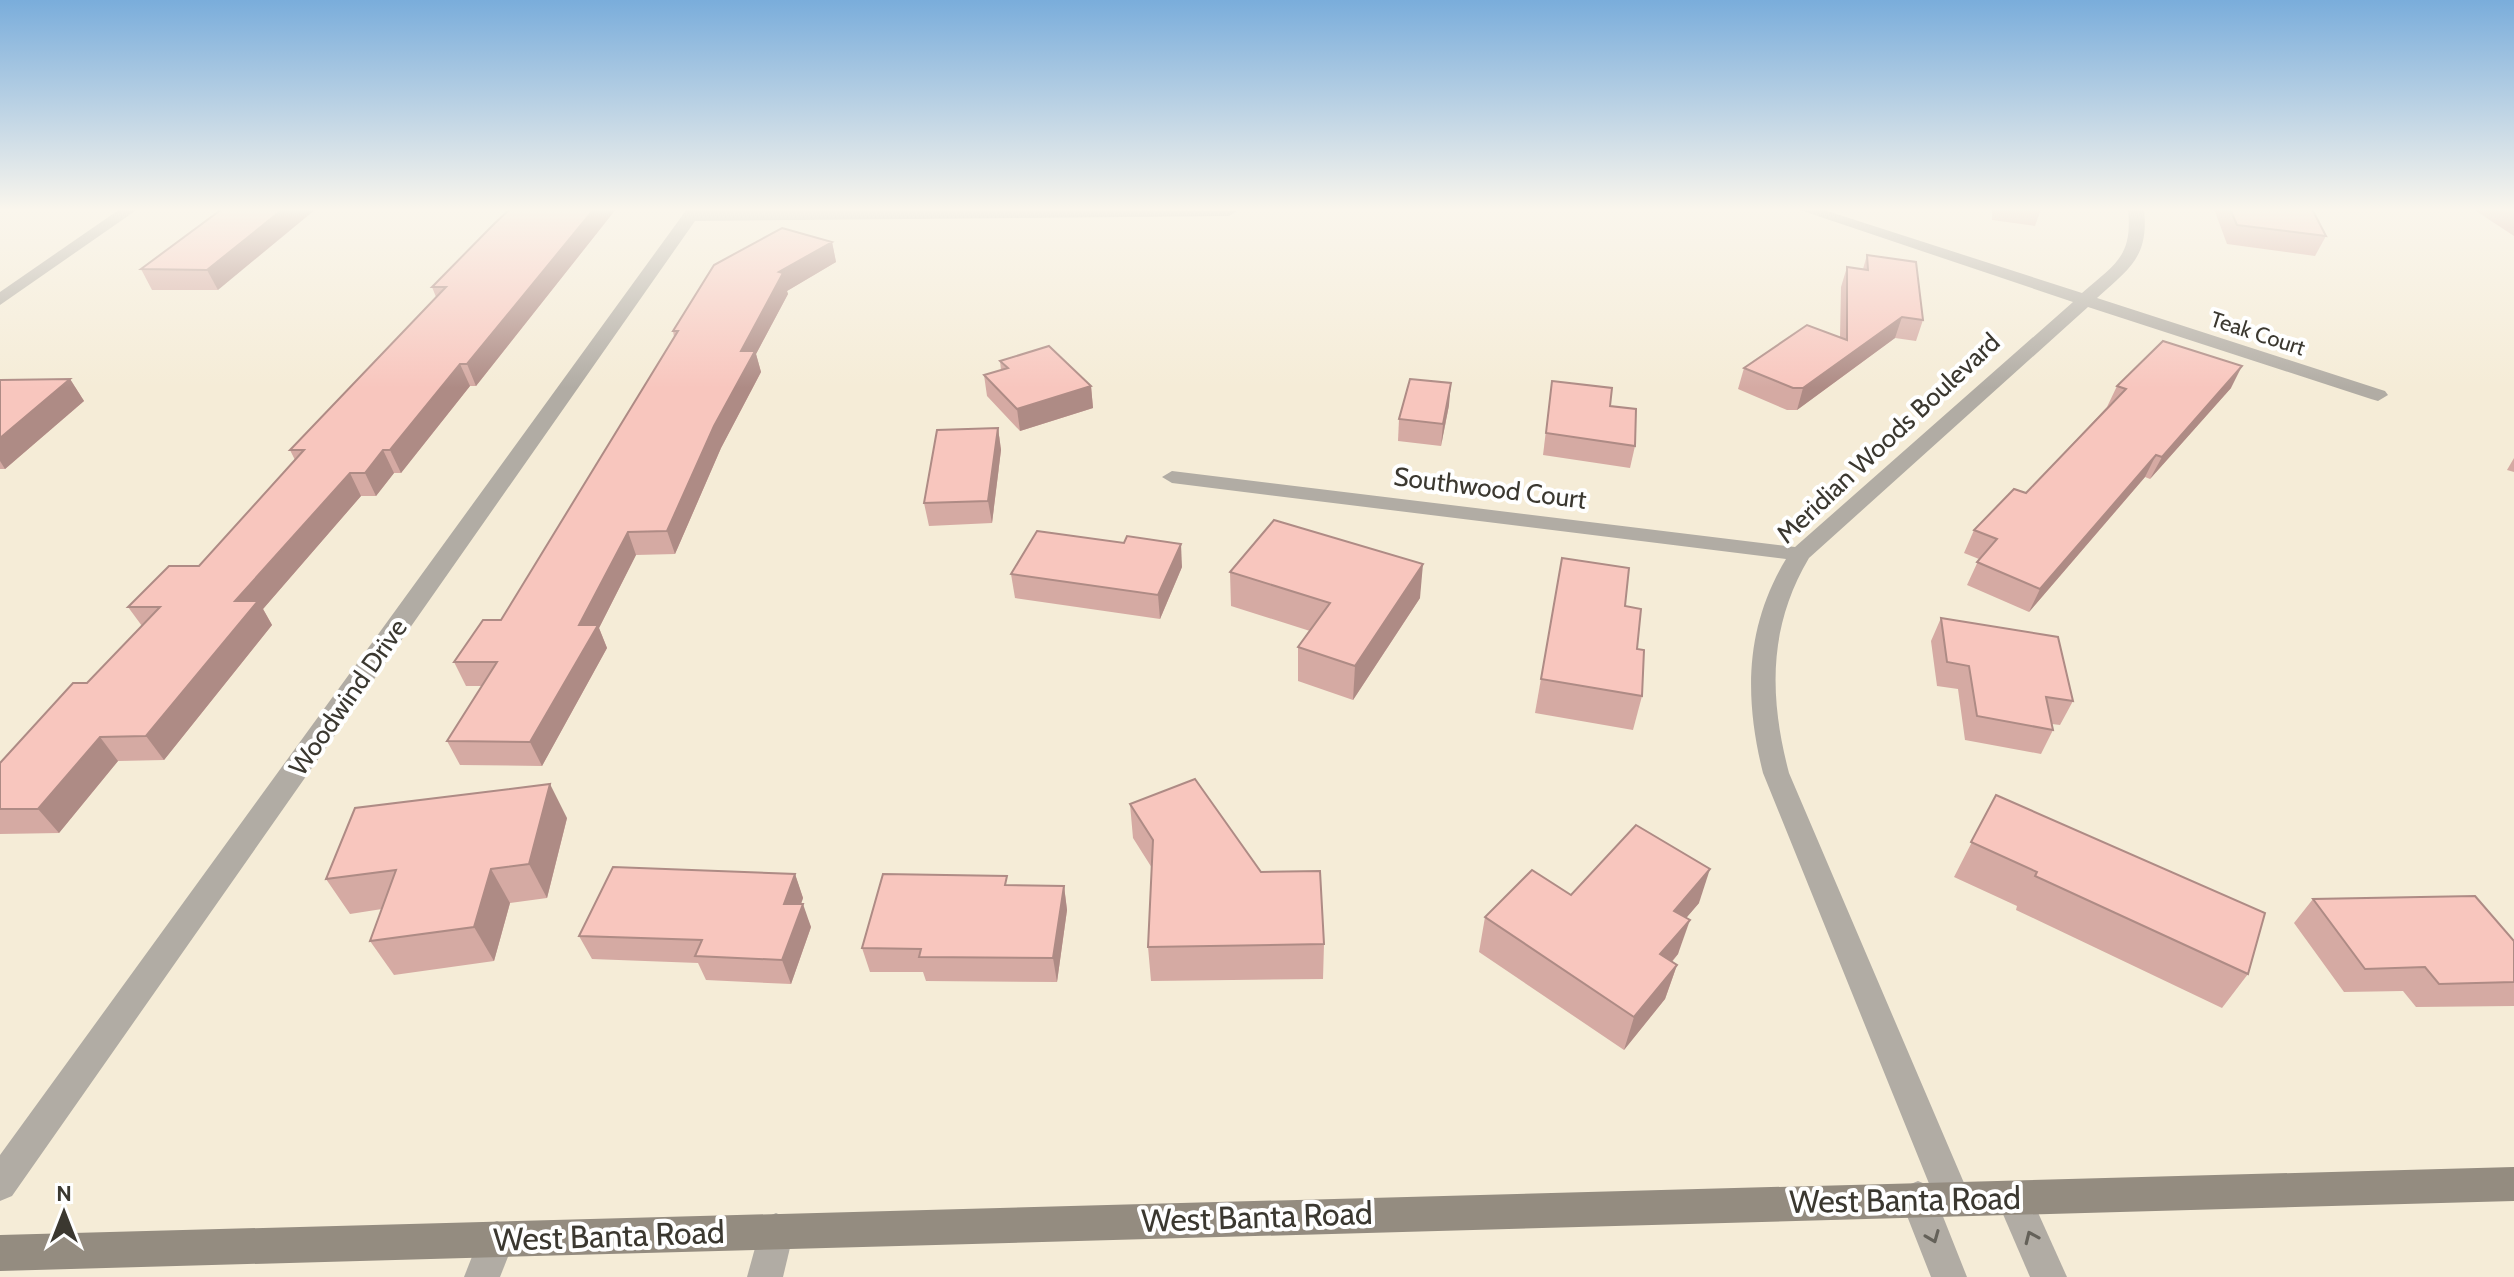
<svg xmlns="http://www.w3.org/2000/svg" width="2514" height="1277" font-family="Cabin,sans-serif">
<style>
.lines{fill:none;stroke-linecap:round;stroke-linejoin:round}
.lane{fill:#b1aca4;fill-rule:evenodd}
.street{fill:#b1aca4;fill-rule:evenodd}
.secondary{fill:#948c80;fill-rule:evenodd}
.wall{fill:#d5aaa3}
.shaded-wall{fill:#ae8b85}
.building{fill:#f8c6be;stroke:#ae8b85;stroke-width:2}
.oneway{stroke:#646159}
.labels{text-anchor:middle;stroke-width:8;stroke-linejoin:round;paint-order:stroke}
.far-street-label{font-size:22px;fill:#3b3830;stroke:#fff}
.street-label{font-size:26px;fill:#3b3830;stroke:#fff}
.near-street-label{font-size:32px;fill:#3b3830;stroke:#fff}
</style>
<rect width="100%" height="100%" fill="#f5ecd7"/>
<g class="lines">
<g class="lane">
<polygon points="776,1213 789,1219 794,1231 783,1277 747,1277 763,1219"/>
<polygon points="497,1221 510,1226 515,1239 500,1277 464,1277 484,1226"/>
</g>
<g class="street">
<polygon points="120,209 138,209 0,305 0,292"/>
<polygon points="687,209 1237,211 1229,216 695,221 12,1196 0,1201 0,1155"/>
<path d="M1797,209H1821L2082,293C2115,264 2133,257 2128,209H2144C2149,257 2130,268 2097,298L2385,391L2388,395L2378,401L2371,399L2088,307L1809,558C1768,627 1769,697 1789,773L1970,1197L1964,1209L1952,1214L1940,1209L1967,1277H1931L1900,1198L1906,1186L1918,1181L1930,1186L1763,773C1744,697 1745,627 1786,559L1172,483L1162,477L1172,471L1795,547L2073,302Z"/>
<polygon points="2014,1181 2026,1186 2067,1277 2030,1277 1996,1198 2002,1186"/>
</g>
<polygon class="secondary" points="2514,1167 2514,1201 0,1271 0,1235"/>
</g>
<g class="wall">
<polygon points="222,209 218,290 152,290 141,269"/>
<polygon points="510,209 616,209 476,386 470,386 401,473 394,473 376,496 361,496 263,609 272,625 164,760 118,761 59,833 0,834 0,763 87,683 142,626 128,607 199,566 295,460 290,450 436,297 432,287"/>
<polygon points="1992,209 2041,209 2035,226 1992,220"/>
<polygon points="2214,209 2312,209 2326,236 2315,256 2227,244"/>
<polygon points="2473,209 2514,209 2514,236"/>
<polygon points="832,242 836,262 787,291 788,294 756,354 761,372 721,448 675,554 636,555 599,628 607,648 542,766 460,765 447,741 482,686 466,686 454,662 501,620 674,337 673,331"/>
<polygon points="1867,255 1923,320 1916,341 1895,338 1797,410 1787,410 1738,389 1744,368 1840,338 1841,287 1847,267 1863,269"/>
<polygon points="1000,361 1091,386 1093,408 1020,431 987,396 984,375 1001,370"/>
<polygon points="70,379 84,401 5,469 0,469 0,380"/>
<polygon points="1552,381 1610,406 1635,446 1630,468 1543,455"/>
<polygon points="2117,386 2231,388 2150,479 2145,477 2029,612 1967,585 1979,559 1964,553 1974,530 2026,493 2107,407"/>
<polygon points="1449,405 1441,446 1398,441 1399,419"/>
<polygon points="998,428 1001,450 992,523 929,526 924,503"/>
<polygon points="2514,458 2514,472 2507,470"/>
<polygon points="1124,543 1182,567 1160,619 1015,598 1011,574"/>
<polygon points="1562,558 1625,606 1637,649 1642,696 1633,730 1535,713"/>
<polygon points="1230,572 1420,598 1353,700 1298,681 1298,647 1310,631 1231,606"/>
<polygon points="1941,618 2073,701 2060,725 2052,724 2053,730 2041,754 1965,740 1958,689 1937,686 1931,641"/>
<polygon points="1996,795 2248,974 2222,1008 2016,910 2017,906 1954,877"/>
<polygon points="1130,804 1261,872 1324,944 1323,979 1151,981 1148,947 1152,868 1133,838"/>
<polygon points="567,818 547,898 510,903 494,961 394,975 370,941 382,909 350,914 326,879"/>
<polygon points="795,874 803,898 801,904 811,927 791,984 706,980 698,963 592,959 579,936"/>
<polygon points="1009,885 1064,886 1067,910 1057,982 926,981 923,972 870,972 862,948"/>
<polygon points="1571,895 1699,903 1686,918 1678,954 1672,962 1677,965 1665,999 1624,1050 1479,952 1485,917"/>
<polygon points="2313,899 2514,941 2514,1006 2416,1007 2403,991 2344,992 2294,923"/>
</g>
<g class="shaded-wall">
<polygon points="283,209 316,209 218,290 207,270"/>
<polygon points="594,209 616,209 476,386 467,364"/>
<polygon points="832,242 836,262 787,291 788,294 756,354 761,372 721,448 675,554 667,531 741,351 779,272"/>
<polygon points="1902,317 1895,338 1797,410 1803,388"/>
<polygon points="460,364 470,386 401,473 390,450"/>
<polygon points="2242,366 2231,388 2150,479 2162,457"/>
<polygon points="70,379 84,401 5,469 0,461 0,438"/>
<polygon points="1451,383 1449,405 1441,446 1443,424"/>
<polygon points="1091,386 1093,408 1020,431 1017,409"/>
<polygon points="998,428 1001,450 992,523 988,501"/>
<polygon points="383,450 394,473 376,496 365,473"/>
<polygon points="2156,455 2145,477 2029,612 2040,589"/>
<polygon points="350,473 361,496 263,609 272,625 164,760 146,736 235,601"/>
<polygon points="628,532 636,555 599,628 607,648 542,766 530,742 579,625"/>
<polygon points="1181,544 1182,567 1160,619 1158,595"/>
<polygon points="1423,564 1420,598 1353,700 1355,666"/>
<polygon points="100,737 118,761 59,833 38,809"/>
<polygon points="550,784 567,818 547,898 529,864"/>
<polygon points="491,869 510,903 494,961 474,927"/>
<polygon points="1710,869 1699,903 1663,945 1674,911"/>
<polygon points="795,874 803,898 793,927 784,904"/>
<polygon points="1064,886 1067,910 1057,982 1053,958"/>
<polygon points="803,904 811,927 791,984 782,960"/>
<polygon points="1690,920 1678,954 1649,988 1660,954"/>
<polygon points="1677,965 1665,999 1624,1050 1634,1017"/>
</g>
<g class="building">
<polygon points="222,209 283,209 207,270 141,269"/>
<polygon points="510,209 594,209 467,364 460,364 390,450 383,450 365,473 350,473 235,601 258,601 146,736 100,737 38,809 0,809 0,763 73,683 87,683 160,607 128,607 169,566 199,566 304,450 290,450 446,287 432,287 494,224"/>
<polygon points="2230,209 2312,209 2326,236 2237,225"/>
<polygon points="782,228 832,242 779,272 783,273 741,351 755,351 714,426 667,531 628,532 579,625 598,625 530,742 447,741 497,662 454,662 483,620 501,620 678,331 673,331 714,265"/>
<polygon points="1867,255 1916,262 1923,320 1902,317 1803,388 1793,388 1744,368 1807,325 1847,340 1847,267 1868,270"/>
<polygon points="2163,341 2242,366 2162,457 2156,455 2040,589 1977,562 1997,539 1974,530 2014,489 2026,493 2126,389 2117,386"/>
<polygon points="1049,346 1091,386 1017,409 984,375 1008,368 1000,361"/>
<polygon points="70,379 0,438 0,380"/>
<polygon points="1410,379 1451,383 1443,424 1399,419"/>
<polygon points="1552,381 1612,388 1610,406 1636,409 1635,446 1546,433"/>
<polygon points="998,428 988,501 924,503 937,430"/>
<polygon points="1274,520 1423,564 1355,666 1298,647 1330,603 1230,572"/>
<polygon points="1037,531 1124,543 1127,536 1181,544 1158,595 1011,574"/>
<polygon points="1562,558 1629,568 1625,606 1641,609 1637,649 1644,650 1642,696 1541,679"/>
<polygon points="1941,618 2058,637 2073,701 2046,697 2053,730 1977,716 1969,666 1947,662"/>
<polygon points="1195,779 1261,872 1320,871 1324,944 1148,947 1153,840 1130,804"/>
<polygon points="550,784 529,864 491,869 474,927 370,941 396,870 326,879 355,808"/>
<polygon points="1996,795 2265,913 2248,974 2035,876 2037,872 1971,842"/>
<polygon points="1636,825 1710,869 1674,911 1690,920 1660,954 1677,965 1634,1017 1485,917 1532,870 1571,895"/>
<polygon points="613,867 795,874 784,904 803,904 782,960 695,956 702,940 579,936"/>
<polygon points="883,874 1007,876 1005,885 1064,886 1053,958 919,957 921,949 862,948"/>
<polygon points="2475,896 2514,941 2514,982 2439,984 2425,967 2365,969 2313,899"/>
</g>
<defs><path id="oneway-chevron" d="M-2-3.5L2.5 0L-2 3.5" fill="none" stroke-width="1.6" stroke-linecap="round" stroke-linejoin="round" transform="scale(2)"/></defs>
<g class="oneway">
<use href="#oneway-chevron" transform="translate(1933 1237) rotate(68)"/>
<use href="#oneway-chevron" transform="translate(2031 1237) rotate(-114)"/>
</g>
<linearGradient id="sky" x2="0" y2="1"><stop stop-color="#7aaddb"/><stop offset="0.54" stop-color="#faf6ed"/><stop offset="1" stop-color="#faf6ed" stop-opacity="0"/></linearGradient>
<rect width="2514" height="388" fill="url(#sky)"/>
<g class="labels">
<g class="far-street-label">
<text transform="translate(2258 333) rotate(18)" y="8">Teak Court</text>
</g>
<g class="street-label">
<text transform="translate(1888 438) rotate(-43)" y="9">Meridian Woods Boulevard</text>
<text transform="translate(1490 488) rotate(7)" y="9">Southwood Court</text>
<text transform="translate(348 697) rotate(-55)" y="9">Woodwind Drive</text>
</g>
<g class="near-street-label">
<text transform="translate(1905 1200) rotate(-1)" y="11">West Banta Road</text>
<text transform="translate(1257 1217) rotate(-2)" y="11">West Banta Road</text>
<text transform="translate(609 1236) rotate(-2)" y="11">West Banta Road</text>
</g>
</g>
<g transform="translate(64 1213)" stroke="#ffffff" stroke-width="6" paint-order="stroke">
<path d="M0-6L14 30L0 20L-14 30Z" fill="#3b3830"/>
<text y="-12" font-size="22" font-weight="bold" text-anchor="middle" fill="#3b3830">N</text>
</g>
</svg>
